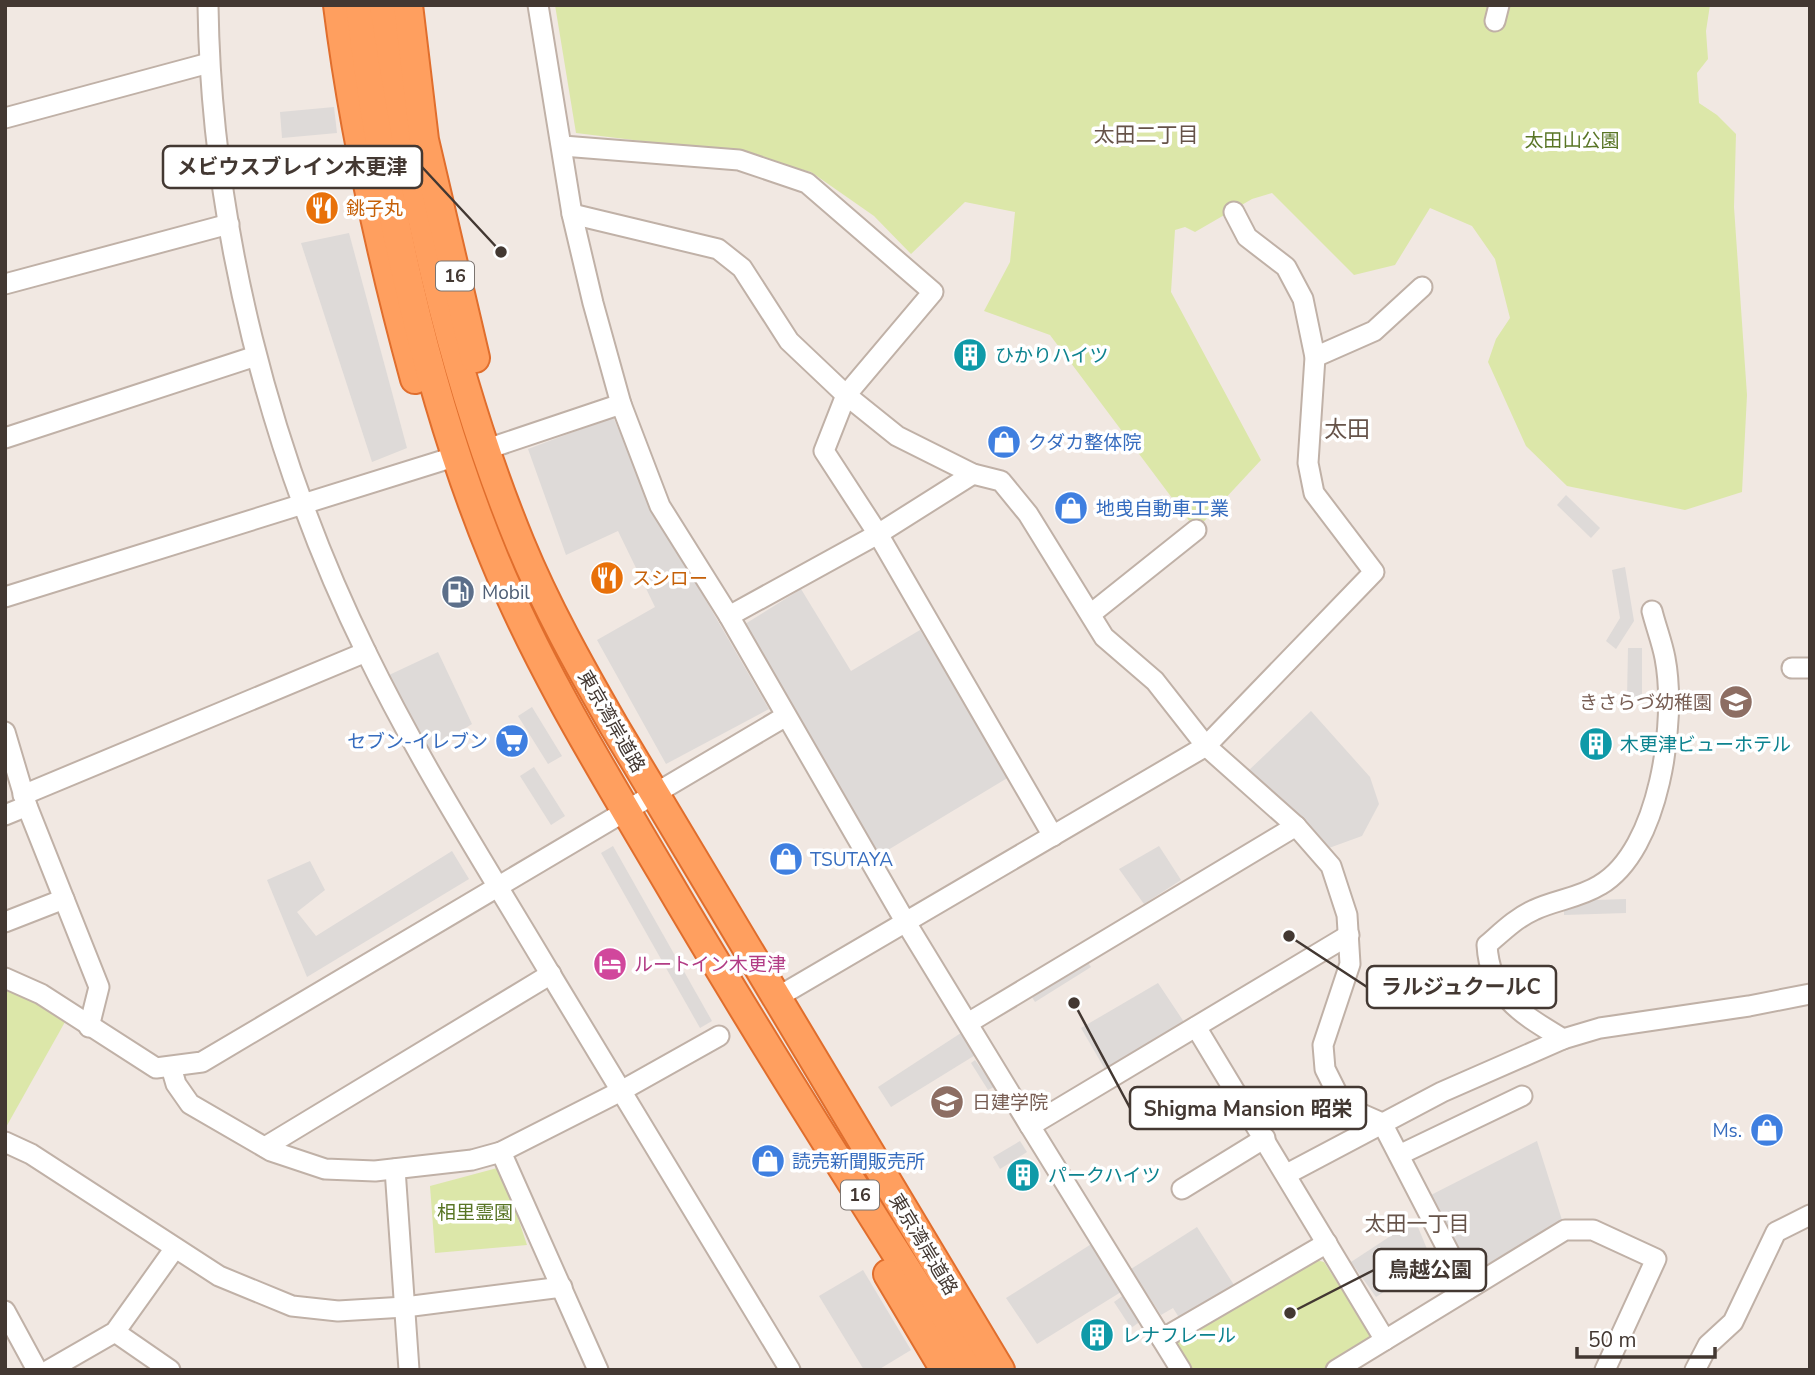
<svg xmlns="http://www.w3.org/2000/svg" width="1815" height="1375" font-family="'Nunito Sans','Noto Sans JP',sans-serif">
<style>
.green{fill:#dce7a9}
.parking{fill:#dedad8}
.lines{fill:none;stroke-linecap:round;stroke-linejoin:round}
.minor-casing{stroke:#c0b1a7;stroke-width:23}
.highway-casing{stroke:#e06e2d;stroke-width:32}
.minor{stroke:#fff;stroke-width:19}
.highway{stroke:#ff9f5f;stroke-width:28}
.labels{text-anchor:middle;stroke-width:7;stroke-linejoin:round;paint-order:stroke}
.shield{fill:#fff;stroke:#7b7470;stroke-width:2}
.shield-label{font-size:18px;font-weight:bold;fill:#433832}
.park-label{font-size:19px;fill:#597525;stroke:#fff}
.food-label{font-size:19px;fill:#c56008;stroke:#fff;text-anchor:start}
.culture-label{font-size:19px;fill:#0d838f;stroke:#fff;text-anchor:start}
.shop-label{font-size:19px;fill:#366cbe;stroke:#fff;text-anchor:start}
.service-label{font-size:19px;fill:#4e5e75;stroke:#fff;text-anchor:start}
.education-label{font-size:19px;fill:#785e54;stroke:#fff;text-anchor:end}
.street-label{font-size:19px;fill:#433832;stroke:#fff}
.hotel-label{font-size:19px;fill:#b23c85;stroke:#fff;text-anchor:start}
.neighbourhood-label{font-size:21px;fill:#665349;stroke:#fff}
.quarter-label{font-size:23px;fill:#665349;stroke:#fff}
.leader{fill:none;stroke:#433832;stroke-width:2.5}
.callout-dot{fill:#433832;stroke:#fff;stroke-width:2.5}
.callout{fill:#fff;stroke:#433832;stroke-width:2.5}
.callout-label{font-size:21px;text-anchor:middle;font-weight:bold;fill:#433832}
</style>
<rect width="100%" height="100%" fill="#f1e8e2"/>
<g class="green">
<polygon points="555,5 1710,5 1706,31 1708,59 1697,73 1699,103 1717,115 1736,134 1734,207 1747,395 1742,492 1685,510 1567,486 1526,446 1488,362 1496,339 1510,318 1495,259 1472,226 1430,208 1395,265 1354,275 1272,193 1252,199 1195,232 1185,227 1175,230 1171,292 1261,460 1196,530 1050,335 984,311 1010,262 1015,212 965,202 911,254 874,216 811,172 740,153 576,133"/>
<polygon points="5,978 70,1013 5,1129"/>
<polygon points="501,1167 527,1245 435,1253 430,1186"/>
<polygon points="1316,1260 1324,1262 1369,1332 1370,1342 1323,1370 1191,1370 1176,1342"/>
</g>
<g class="parking">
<polygon points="334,107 337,133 282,138 280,112"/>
<polygon points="349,233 407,448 372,462 301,243"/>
<polygon points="613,417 658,518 769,709 666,764 597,640 655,607 618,531 566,555 528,449"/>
<polygon points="1566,495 1600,528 1591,538 1557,505"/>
<polygon points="1625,567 1634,621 1616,649 1606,641 1620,618 1612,570"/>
<polygon points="801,589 851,671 920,630 1009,777 878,856 745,624"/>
<polygon points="1628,648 1642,648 1642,698 1627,698"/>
<polygon points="438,652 472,724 427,752 387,676"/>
<polygon points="532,707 562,756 548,764 518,716"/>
<polygon points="1311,711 1370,777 1379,804 1362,836 1329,848 1247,772"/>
<polygon points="534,767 565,816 551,825 520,776"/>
<polygon points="613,846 712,1021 700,1028 601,853"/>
<polygon points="1159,846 1181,880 1144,904 1119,869"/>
<polygon points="452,851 469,879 307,977 267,880 310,861 325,890 297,912 316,936"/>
<polygon points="1626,899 1626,913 1564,915 1564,901"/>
<polygon points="1086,960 1091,967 1035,1002 1030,994"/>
<polygon points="1158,983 1184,1022 1106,1071 1081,1028"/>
<polygon points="964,1031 977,1054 891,1107 878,1087"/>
<polygon points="975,1060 994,1087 988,1090 971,1063"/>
<polygon points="1020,1141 1027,1152 1000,1169 993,1157"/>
<polygon points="1537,1141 1562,1220 1469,1275 1429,1196"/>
<polygon points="1415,1220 1432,1261 1376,1297 1351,1262"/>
<polygon points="1197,1227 1234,1285 1180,1319 1173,1308 1161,1315 1131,1269"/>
<polygon points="1093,1243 1121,1292 1037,1344 1006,1298"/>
<polygon points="863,1270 911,1350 878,1370 864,1370 819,1296"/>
<polygon points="1125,1294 1141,1321 1131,1328 1114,1302"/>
</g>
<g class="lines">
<g class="minor-casing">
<g id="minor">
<path d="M208,5C211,225 270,457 367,654C421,765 488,869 551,975C631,1107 710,1238 790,1370"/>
<polyline points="538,5 572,214 593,303 621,404 660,506 729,616 905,921 1030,1126 1349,935"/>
<polyline points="1495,21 1499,5"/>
<polyline points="5,118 209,63"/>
<polyline points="563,146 739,160 807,183 933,292 846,395 824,451 878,534 1053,836"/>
<polyline points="572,214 718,249 742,268 789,341 846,395 897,436 973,474 1001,481 1028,514 1104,637 1155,681 1206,746 1296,826 1331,866 1347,915 1350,964 1323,1045 1325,1069 1340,1099 1350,1109 1382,1123 1468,1289"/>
<polyline points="5,284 229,224"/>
<polyline points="1315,357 1374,331 1422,287"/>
<polyline points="5,438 256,356"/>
<polyline points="499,445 621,404"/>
<polyline points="5,597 457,456"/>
<polyline points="1092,613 1196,530"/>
<polyline points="729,616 878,534 973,474"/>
<polyline points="1792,668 1810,668"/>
<polyline points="5,732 27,806 99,987 89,1027"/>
<polyline points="23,795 366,652"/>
<polyline points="5,815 27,806"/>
<polyline points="5,922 64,899"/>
<polyline points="5,978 41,994 156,1068 202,1062 786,716"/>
<polyline points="776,998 1206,746 1374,572 1314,493 1308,463 1315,357 1303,299 1286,267 1247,237 1234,212"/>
<polyline points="968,1023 1296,826"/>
<polyline points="1196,1027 1385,1340"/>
<path d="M1563,1039C1522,1014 1490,997 1487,945C1502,932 1516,918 1534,910C1555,900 1579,898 1600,885C1660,850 1677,721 1665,658C1662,642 1656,627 1652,611"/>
<polyline points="171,1067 176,1084 190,1104 271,1151 325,1169 375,1171 472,1160 501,1152 621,1091 719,1036"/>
<polyline points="1030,1126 1181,1370"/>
<polyline points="5,1142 31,1154 219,1276 292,1306 338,1311 405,1307 562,1287"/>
<polyline points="265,1147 551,974"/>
<polyline points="501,1152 598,1370"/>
<polyline points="1399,1155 1522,1096"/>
<polyline points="395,1169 409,1370"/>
<polyline points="1287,1174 1442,1092 1563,1039 1600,1028 1749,1006 1810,994"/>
<polyline points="1182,1189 1265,1138"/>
<polyline points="5,1311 37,1370"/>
<polyline points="115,1332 170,1370"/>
<polyline points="1162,1339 1327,1243"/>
<polyline points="49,1370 115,1332 175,1248"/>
<polyline points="1336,1370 1565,1230 1593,1230 1656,1259 1605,1370"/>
<polyline points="1695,1370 1708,1345 1733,1322 1776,1232 1810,1215"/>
</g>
</g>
<g class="highway-casing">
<g id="highway">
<path d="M338,5C354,132 381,255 415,379"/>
<path d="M360,5C382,187 424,388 494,558C539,668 602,770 662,872C761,1041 866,1205 970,1370"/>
<path d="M384,5C412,189 449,370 520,543C546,606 580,667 614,726L1000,1370"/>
<polyline points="408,5 424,140 475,358"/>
<polyline points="888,1274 945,1370"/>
</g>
</g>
<use href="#minor" class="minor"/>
<use href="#highway" class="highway"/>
</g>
<defs>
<g id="restaurant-disc" transform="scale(1.75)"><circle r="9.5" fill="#e8710a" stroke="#fff"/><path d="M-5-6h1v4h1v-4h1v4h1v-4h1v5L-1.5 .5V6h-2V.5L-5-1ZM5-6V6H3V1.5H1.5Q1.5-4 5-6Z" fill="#fff"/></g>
<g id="building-disc" transform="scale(1.75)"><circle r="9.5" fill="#0f9aa8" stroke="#fff"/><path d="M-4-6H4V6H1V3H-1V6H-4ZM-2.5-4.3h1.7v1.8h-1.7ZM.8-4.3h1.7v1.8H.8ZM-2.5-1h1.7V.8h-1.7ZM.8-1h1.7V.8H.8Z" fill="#fff"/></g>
<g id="shop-disc" transform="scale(1.75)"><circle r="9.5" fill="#3f7fe0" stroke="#fff"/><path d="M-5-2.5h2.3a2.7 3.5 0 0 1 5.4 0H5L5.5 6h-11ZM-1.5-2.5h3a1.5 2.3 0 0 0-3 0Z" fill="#fff"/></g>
<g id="fuel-disc" transform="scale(1.75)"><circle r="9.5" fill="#5c6f8a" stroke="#fff"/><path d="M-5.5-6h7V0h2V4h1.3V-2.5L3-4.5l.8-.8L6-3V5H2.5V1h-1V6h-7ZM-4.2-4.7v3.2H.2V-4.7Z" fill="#fff"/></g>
<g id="school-disc" transform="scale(1.75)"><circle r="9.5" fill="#8d6e63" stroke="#fff"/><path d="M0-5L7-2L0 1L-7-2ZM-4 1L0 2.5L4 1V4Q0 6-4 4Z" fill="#fff"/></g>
<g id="supermarket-disc" transform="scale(1.75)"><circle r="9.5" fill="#3f7fe0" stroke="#fff"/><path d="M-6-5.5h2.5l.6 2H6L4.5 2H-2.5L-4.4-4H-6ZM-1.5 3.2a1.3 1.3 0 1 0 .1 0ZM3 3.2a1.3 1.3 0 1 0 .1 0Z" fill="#fff"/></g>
<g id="hotel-disc" transform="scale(1.75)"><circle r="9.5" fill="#d1479c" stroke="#fff"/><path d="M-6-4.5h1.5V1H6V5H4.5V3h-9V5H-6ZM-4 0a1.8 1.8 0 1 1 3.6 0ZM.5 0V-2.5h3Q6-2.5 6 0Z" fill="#fff"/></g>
</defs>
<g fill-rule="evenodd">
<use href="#restaurant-disc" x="322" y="208"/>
<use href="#building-disc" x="970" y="355"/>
<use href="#shop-disc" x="1004" y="442"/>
<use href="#shop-disc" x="1071" y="508"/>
<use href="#restaurant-disc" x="607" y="578"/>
<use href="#fuel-disc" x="458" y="592"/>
<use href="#school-disc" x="1736" y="702"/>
<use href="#supermarket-disc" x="512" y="741"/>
<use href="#building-disc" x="1596" y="744"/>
<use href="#shop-disc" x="786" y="859"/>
<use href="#hotel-disc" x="610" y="964"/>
<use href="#school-disc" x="947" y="1102"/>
<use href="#shop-disc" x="1767" y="1130"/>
<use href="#shop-disc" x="768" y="1161"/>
<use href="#building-disc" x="1023" y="1175"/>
<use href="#building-disc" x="1097" y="1335"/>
</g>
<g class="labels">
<g class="shield">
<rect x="436" y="261.5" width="38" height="29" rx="5"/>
<rect x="841" y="1180.5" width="38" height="29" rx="5"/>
</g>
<g class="shield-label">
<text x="455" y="282">16</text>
<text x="860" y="1201">16</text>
</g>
<g class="park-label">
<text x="1572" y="147">太田山公園</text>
<text x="475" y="1219">相里霊園</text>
</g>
<g class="food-label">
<text x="346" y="215">銚子丸</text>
<text x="632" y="585">スシロー</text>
</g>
<g class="culture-label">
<text x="995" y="362">ひかりハイツ</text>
<text x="1620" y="751">木更津ビューホテル</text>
<text x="1048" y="1182">パークハイツ</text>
<text x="1122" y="1342">レナフレール</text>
</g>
<g class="shop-label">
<text x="1028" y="449">クダカ整体院</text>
<text x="1096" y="515">地曵自動車工業</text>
<text x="488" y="748" text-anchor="end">セブン-イレブン</text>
<text x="810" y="866">TSUTAYA</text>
<text x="1742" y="1137" text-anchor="end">Ms.</text>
<text x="792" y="1168">読売新聞販売所</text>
</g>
<g class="service-label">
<text x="482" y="599">Mobil</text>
</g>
<g class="education-label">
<text x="1712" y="709">きさらづ幼稚園</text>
<text x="972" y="1109" text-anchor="start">日建学院</text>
</g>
<g class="street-label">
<text transform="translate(612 721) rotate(60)" y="7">東京湾岸道路</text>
<text transform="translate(924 1244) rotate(59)" y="7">東京湾岸道路</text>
</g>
<g class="hotel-label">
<text x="634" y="971">ルートイン木更津</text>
</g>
<g class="neighbourhood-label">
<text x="1146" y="142">太田二丁目</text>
<text x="1417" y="1231">太田一丁目</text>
</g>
<g class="quarter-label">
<text x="1347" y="437">太田</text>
</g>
</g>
<path class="leader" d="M501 252L422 167M1289 936L1367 987M1074 1003L1130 1108M1290 1313L1374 1270"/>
<g class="callout-dot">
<circle cx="501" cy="252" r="7"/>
<circle cx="1289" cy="936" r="7"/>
<circle cx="1074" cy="1003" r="7"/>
<circle cx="1290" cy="1313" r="7"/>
</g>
<g class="callout">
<rect x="163" y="146" width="259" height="42" rx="7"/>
<rect x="1367" y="966" width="189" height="42" rx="7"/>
<rect x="1130" y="1087" width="236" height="42" rx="7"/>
<rect x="1374" y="1249" width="112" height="42" rx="7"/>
</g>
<g class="callout-label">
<text x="292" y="174">メビウスブレイン木更津</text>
<text x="1461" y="994">ラルジュクールC</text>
<text x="1248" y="1116">Shigma Mansion 昭栄</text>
<text x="1430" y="1277">鳥越公園</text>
</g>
<rect width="1815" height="1375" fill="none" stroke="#433832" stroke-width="14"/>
<path d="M1577 1347v10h138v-10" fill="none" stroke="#433832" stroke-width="3.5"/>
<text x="1588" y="1347" font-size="21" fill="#433832" stroke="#ffffff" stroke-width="5" paint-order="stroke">50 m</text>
</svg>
